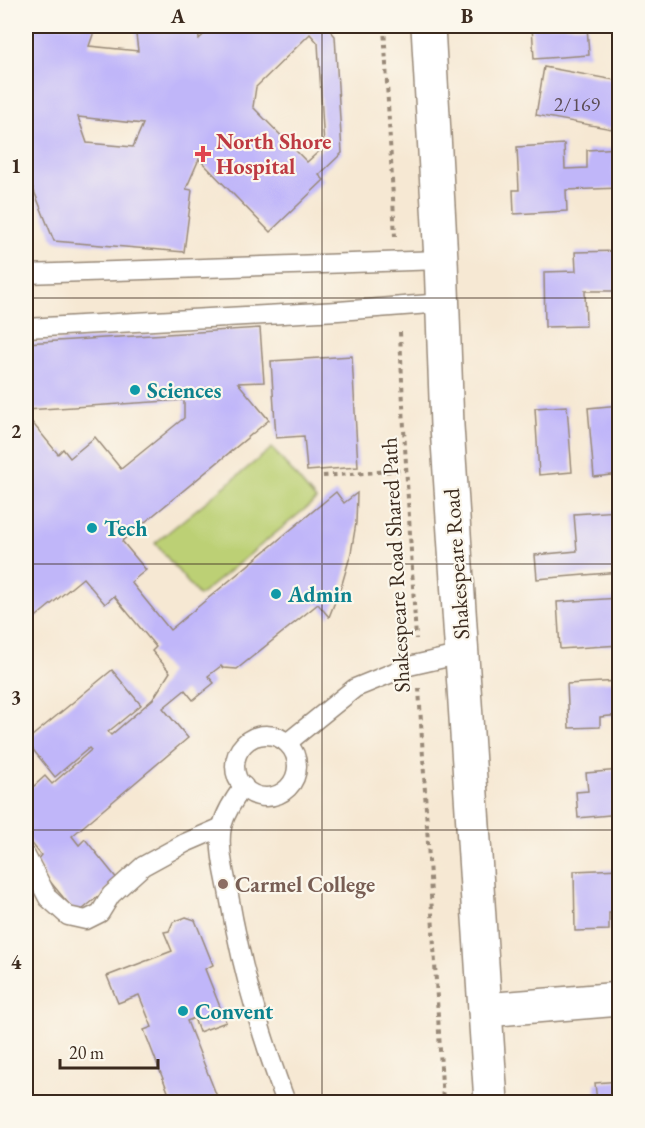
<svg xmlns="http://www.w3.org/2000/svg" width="645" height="1128" font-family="'EB Garamond',serif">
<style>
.green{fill:#bcd074;stroke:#7c7d49;stroke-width:1.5}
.building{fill:#c0b6f9;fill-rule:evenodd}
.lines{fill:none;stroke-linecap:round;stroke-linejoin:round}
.service-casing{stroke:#988978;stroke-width:21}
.minor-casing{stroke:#988978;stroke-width:36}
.secondary-casing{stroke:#988978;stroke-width:36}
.path{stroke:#988978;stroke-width:4;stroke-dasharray:4.5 4.5;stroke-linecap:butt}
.service{stroke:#fff;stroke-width:18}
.minor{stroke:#fff;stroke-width:33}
.secondary{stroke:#fff;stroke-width:33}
.grid{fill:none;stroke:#3b2a1e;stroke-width:1.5;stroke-opacity:0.55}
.health-dot{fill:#e0444e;stroke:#fbf7ec;stroke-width:2}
.culture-dot{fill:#0f9aa8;stroke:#fbf7ec;stroke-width:2}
.education-dot{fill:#8d6e63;stroke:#fbf7ec;stroke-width:2}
.labels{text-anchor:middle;stroke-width:4.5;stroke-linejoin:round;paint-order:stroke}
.number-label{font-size:20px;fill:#5c4d55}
.health-label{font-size:22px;font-weight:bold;fill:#be3a42;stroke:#fbf7ec;text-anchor:start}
.culture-label{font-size:22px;font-weight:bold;fill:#0d838f;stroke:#fbf7ec;text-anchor:start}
.street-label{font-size:22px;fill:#3b2a1e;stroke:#fbf7ec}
.education-label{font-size:22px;font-weight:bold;fill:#785e54;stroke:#fbf7ec;text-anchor:start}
.neatline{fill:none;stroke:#3b2a1e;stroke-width:2}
.grid-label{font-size:20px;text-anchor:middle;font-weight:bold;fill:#3b2a1e}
</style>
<rect width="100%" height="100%" fill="#fbf7ec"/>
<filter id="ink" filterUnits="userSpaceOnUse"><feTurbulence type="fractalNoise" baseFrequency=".0167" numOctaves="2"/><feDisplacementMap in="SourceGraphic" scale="12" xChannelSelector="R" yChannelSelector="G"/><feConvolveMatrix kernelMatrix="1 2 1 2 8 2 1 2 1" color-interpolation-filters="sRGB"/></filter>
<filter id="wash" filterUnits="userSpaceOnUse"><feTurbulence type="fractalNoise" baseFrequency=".008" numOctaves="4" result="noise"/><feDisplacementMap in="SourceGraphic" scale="24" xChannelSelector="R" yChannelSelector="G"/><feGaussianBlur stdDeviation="1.35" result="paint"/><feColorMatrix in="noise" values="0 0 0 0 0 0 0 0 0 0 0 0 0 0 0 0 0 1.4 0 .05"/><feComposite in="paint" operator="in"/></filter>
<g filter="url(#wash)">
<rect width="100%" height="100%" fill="#f6e8d3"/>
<polygon class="green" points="272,448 316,500 199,596 155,543"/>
<g id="blocks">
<g class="building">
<path d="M26,26H96L89,46L138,51L135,26H198L199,39L213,26H326L335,36L342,153L319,175L324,180L270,232L199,159L186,189L192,190L184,252L54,241L26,171ZM310,34L318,43L324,147L307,162L253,107L256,87ZM78,117L143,124L133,147L87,143Z"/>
<polygon points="532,26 587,26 589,55 534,59"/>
<polygon points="544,67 620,81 620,116 617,130 536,115"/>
<polygon points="564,144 565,169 587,168 587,150 620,148 620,188 566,190 567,211 514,214 513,190 519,190 517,147"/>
<polygon points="620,251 620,291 585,291 586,326 545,327 544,272 576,271 575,252"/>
<polygon points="260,328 264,382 238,383 269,420 122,541 146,570 131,582 170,630 336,492 344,503 357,493 356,523 351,553 342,584 329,617 318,604 237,669 223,668 221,666 208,676 214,683 193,700 185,690 163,708 188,738 72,836 79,845 85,839 118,880 77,914 43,873 45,872 36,861 41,855 26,836 26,783 31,784 34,786 45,776 52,784 91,750 89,748 55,777 26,741 112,670 141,705 108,732 111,735 153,699 170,672 152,651 156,647 114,596 105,604 83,578 26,625 26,415 58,454 63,449 70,458 95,437 121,469 184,418 184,400 26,410 26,343"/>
<polygon points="352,356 358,467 307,471 304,436 276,438 271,361"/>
<polygon points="620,405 620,474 594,477 588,408"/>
<polygon points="567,406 572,472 539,475 535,408"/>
<polygon points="618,511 620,572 537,579 535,555 577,551 574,514"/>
<polygon points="620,598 620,645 560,649 557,602"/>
<polygon points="620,681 620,715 600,717 600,727 569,728 567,684"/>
<polygon points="620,770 620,814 578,818 576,792 588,791 586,773"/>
<polygon points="620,869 620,913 609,913 609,930 575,931 574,871"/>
<polygon points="186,917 195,920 213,965 205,969 226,1022 199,1032 194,1018 187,1021 218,1099 209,1102 172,1102 144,1030 152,1027 139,995 118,1003 107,976 172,951 164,932 169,931 173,922"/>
<polygon points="620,1081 620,1102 597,1102 595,1083"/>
</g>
</g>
</g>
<g filter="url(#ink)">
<use href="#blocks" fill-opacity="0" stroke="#988978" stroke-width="1.5"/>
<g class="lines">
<g class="service-casing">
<g id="service">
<polyline points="26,274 441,260"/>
<polyline points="26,328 338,311 443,303"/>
<circle cx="266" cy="766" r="31"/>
<polyline points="287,743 355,688 409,666 462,654"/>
<path d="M244,786C234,799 226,811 222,826C218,847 224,869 228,890C240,962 260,1034 286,1102"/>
<polyline points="26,856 48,898 68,916 86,920 100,913 111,895 143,866 185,843 222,827"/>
</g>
</g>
<g class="minor-casing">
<polyline id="minor" points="485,1010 620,999"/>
</g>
<g class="secondary-casing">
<polyline id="secondary" points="428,26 441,260 447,426 491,1102"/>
</g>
<g class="path">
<polyline points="384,26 395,237"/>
<polyline points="400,332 404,429 416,639"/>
<polyline points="323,476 406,470"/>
<polyline points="419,688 443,1102"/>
</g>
<use href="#service" class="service"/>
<use href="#minor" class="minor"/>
<use href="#secondary" class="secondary"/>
</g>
</g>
<path class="grid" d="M322,26V1102M26,298H620M26,564H620M26,830H620"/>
<path class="health-dot" d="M200 145h6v6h6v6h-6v6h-6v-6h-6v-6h6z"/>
<g class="culture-dot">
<circle cx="135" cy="390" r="6"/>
<circle cx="92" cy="528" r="6"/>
<circle cx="276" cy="594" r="6"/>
<circle cx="183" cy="1011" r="6"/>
</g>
<circle class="education-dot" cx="223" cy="884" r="6"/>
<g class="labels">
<g class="number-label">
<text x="577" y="111">2/169</text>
</g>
<g class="health-label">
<text x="216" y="149">North Shore<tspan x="216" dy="25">Hospital</tspan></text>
</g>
<g class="culture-label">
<text x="147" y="398">Sciences</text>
<text x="104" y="536">Tech</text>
<text x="288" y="602">Admin</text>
<text x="195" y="1019">Convent</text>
</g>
<g class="street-label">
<text transform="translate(456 564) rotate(-94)" y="8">Shakespeare Road</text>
<text transform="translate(395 565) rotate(-93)" y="8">Shakespeare Road Shared Path</text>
</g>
<g class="education-label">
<text x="235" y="892">Carmel College</text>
</g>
</g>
<rect width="645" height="1128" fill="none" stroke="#fbf7ec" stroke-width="66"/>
<path d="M60 1059v9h98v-9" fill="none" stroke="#3b2a1e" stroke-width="3"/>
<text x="69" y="1059" font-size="18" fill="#3b2a1e" stroke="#fbf7ec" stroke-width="4.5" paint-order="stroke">20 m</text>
<rect x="33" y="33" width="579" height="1062" class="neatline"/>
<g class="grid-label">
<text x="178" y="23">A</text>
<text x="467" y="23">B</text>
<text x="16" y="173">1</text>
<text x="16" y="438">2</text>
<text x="16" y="704">3</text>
<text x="16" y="969">4</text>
</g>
</svg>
